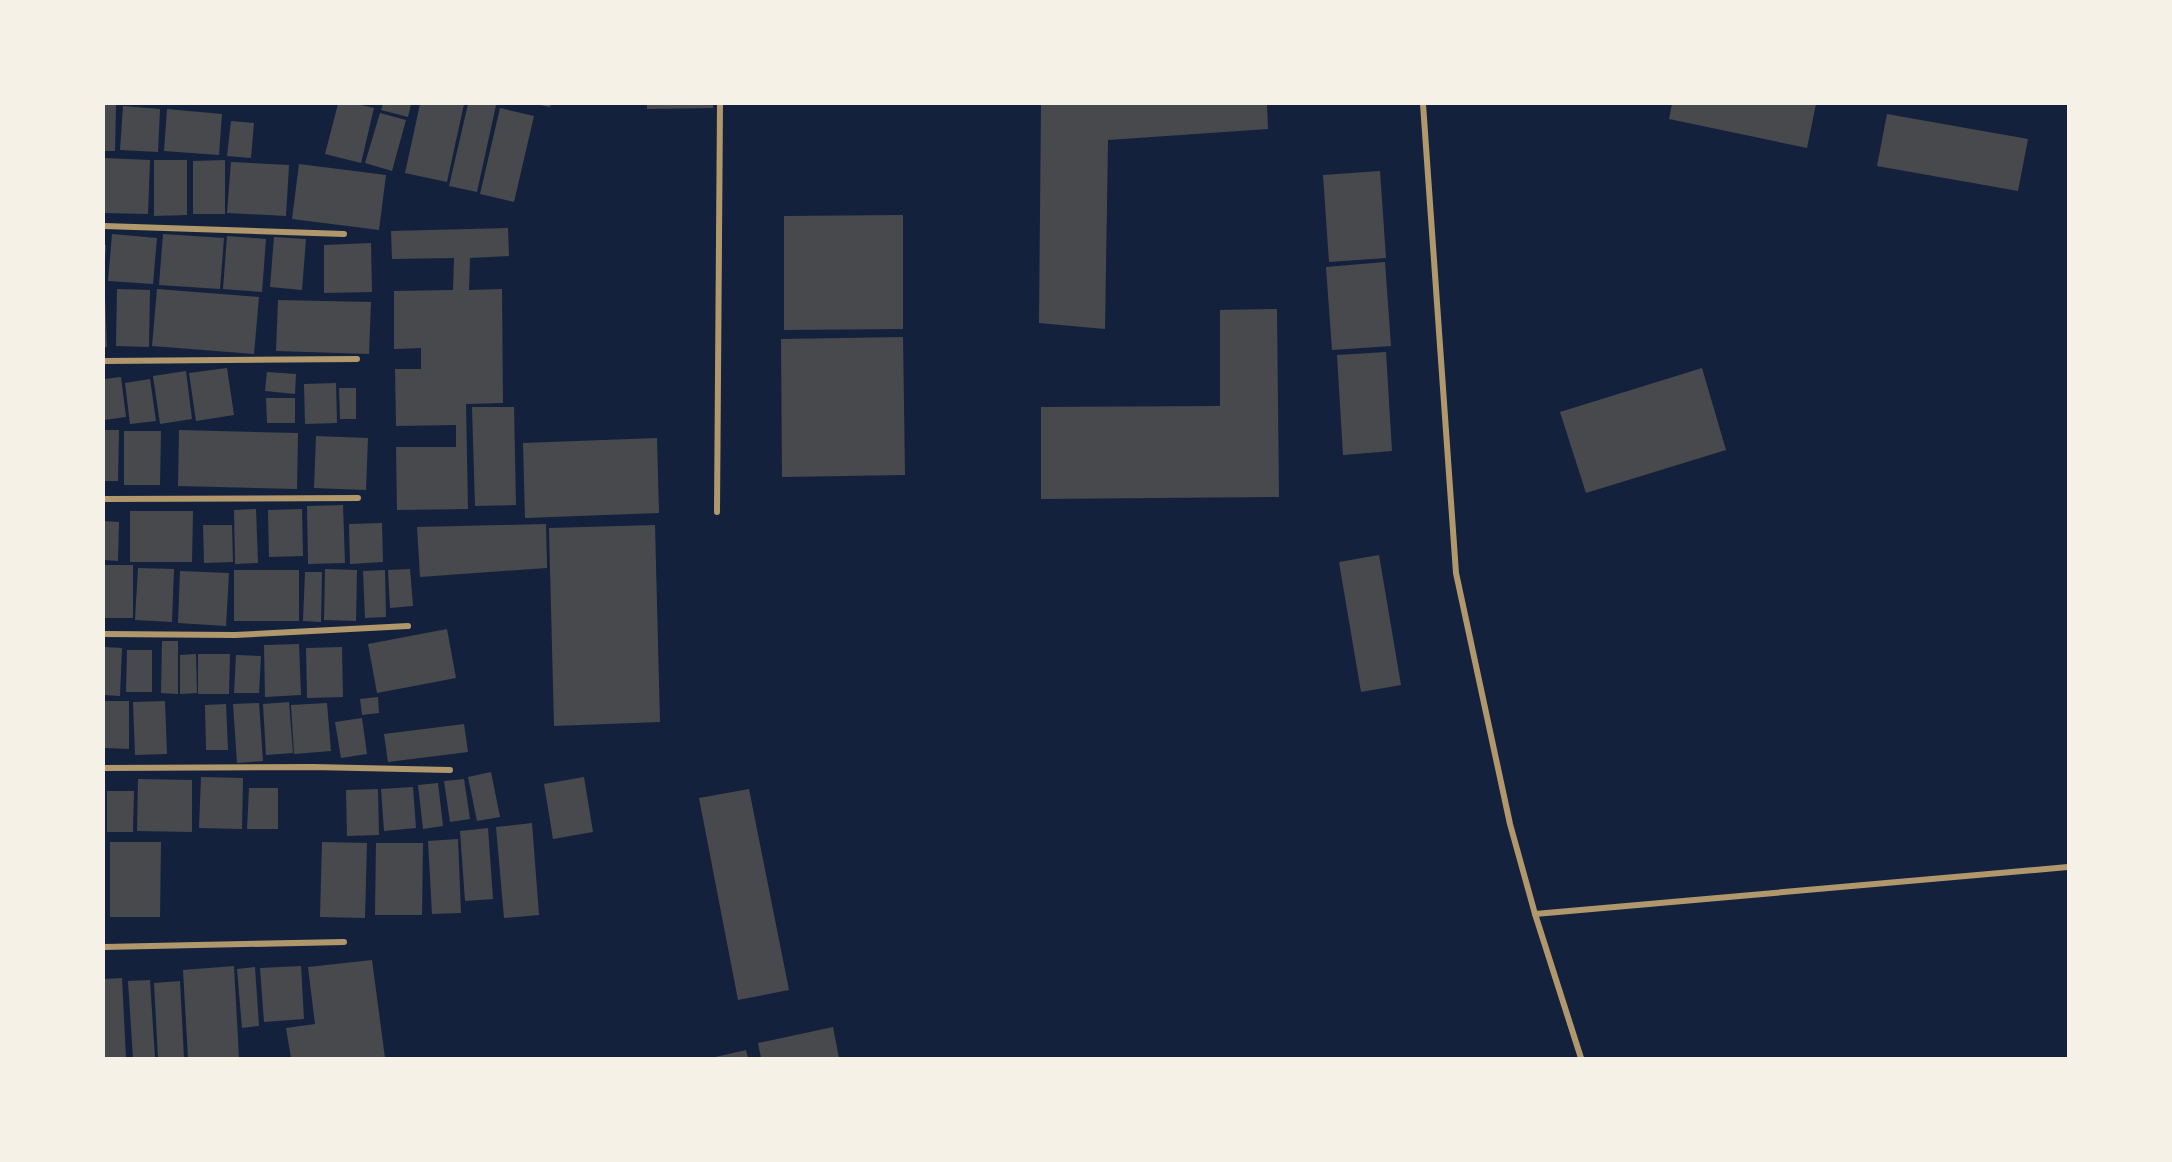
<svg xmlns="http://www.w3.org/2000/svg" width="2172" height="1162" font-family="'Noto Sans',sans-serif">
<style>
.building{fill:#48494c}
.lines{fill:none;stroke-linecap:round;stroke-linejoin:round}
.minor{stroke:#b1986c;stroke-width:6}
</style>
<rect width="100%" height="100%" fill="#14213d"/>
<g class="building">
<polygon points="104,104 116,104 115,151 104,151"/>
<polygon points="338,104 356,104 374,108 361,163 325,154"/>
<polygon points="383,104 411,104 408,117 381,110"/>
<polygon points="420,104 464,104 447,182 405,173"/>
<polygon points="468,104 496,105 477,192 449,186"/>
<polygon points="535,104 551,104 550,107"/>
<polygon points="647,104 713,104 713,108 647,109"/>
<polygon points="1041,104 1267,104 1268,129 1108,140 1105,329 1039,323"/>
<polygon points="1672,104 1816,104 1807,148 1669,119"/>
<polygon points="123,106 160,109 158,152 120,150"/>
<polygon points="500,108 534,116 514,202 480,194"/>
<polygon points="167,109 222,114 219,155 164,151"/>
<polygon points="380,113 406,120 392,171 365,163"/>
<polygon points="1887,114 2028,139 2018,191 1877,166"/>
<polygon points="231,121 254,123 251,158 227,156"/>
<polygon points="104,158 150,160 148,214 104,213"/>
<polygon points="154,160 187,160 187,215 154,216"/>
<polygon points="225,160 225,214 193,214 193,161"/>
<polygon points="231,162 289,165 286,216 227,213"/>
<polygon points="299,164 386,175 379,230 292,219"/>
<polygon points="1380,171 1386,258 1329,262 1323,175"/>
<polygon points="903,215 903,329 784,330 784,216"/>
<polygon points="508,228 509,256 470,258 469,290 502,289 503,403 466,404 468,509 397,510 396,447 456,447 456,425 396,426 395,369 421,369 421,348 394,349 394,291 453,290 454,258 392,259 391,231"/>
<polygon points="112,234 157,238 153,284 108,281"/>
<polygon points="163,234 224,238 220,289 159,285"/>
<polygon points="227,236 266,239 262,292 223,289"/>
<polygon points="274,237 306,239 302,290 270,287"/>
<polygon points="371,243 372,292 324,293 324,245"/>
<polygon points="104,245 106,245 105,260 104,260"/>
<polygon points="1385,262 1391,346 1332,350 1326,267"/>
<polygon points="117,289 150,290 149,347 116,346"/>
<polygon points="157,289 259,297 254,354 152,346"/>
<polygon points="104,296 105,296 107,347 104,347"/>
<polygon points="278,300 371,302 369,354 276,351"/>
<polygon points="1277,309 1279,497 1041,499 1041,407 1220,406 1220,310"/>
<polygon points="903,337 905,475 782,477 781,339"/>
<polygon points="1386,352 1392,451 1343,455 1337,355"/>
<polygon points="227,368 234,415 196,421 189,373"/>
<polygon points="1702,368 1726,450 1586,493 1560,412"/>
<polygon points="186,371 192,419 160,424 153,376"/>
<polygon points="267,372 296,374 295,394 265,391"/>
<polygon points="121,377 126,417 104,420 104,379"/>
<polygon points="150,379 156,421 130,424 125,383"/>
<polygon points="336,383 337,423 305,424 304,384"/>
<polygon points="339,388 356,388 356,419 340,419"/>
<polygon points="266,398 295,398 295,423 267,423"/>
<polygon points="472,407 514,407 516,505 475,506"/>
<polygon points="104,430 119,430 118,481 104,481"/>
<polygon points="179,430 298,433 297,489 178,486"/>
<polygon points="124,431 161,431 160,485 124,485"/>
<polygon points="316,436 368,438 366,490 314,488"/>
<polygon points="657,438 659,513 525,518 523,443"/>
<polygon points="343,505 345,563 308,564 307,506"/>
<polygon points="256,509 258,563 235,564 234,510"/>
<polygon points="302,509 303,556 269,557 268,510"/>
<polygon points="130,511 193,511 192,562 130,562"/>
<polygon points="104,521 119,522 118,561 104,560"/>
<polygon points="382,523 383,562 350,564 349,524"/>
<polygon points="546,524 547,568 420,577 417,527"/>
<polygon points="203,525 232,525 233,562 204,563"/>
<polygon points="655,525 660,722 554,726 549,528"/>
<polygon points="1379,555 1401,685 1361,692 1339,562"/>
<rect x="104" y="565" width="29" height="53"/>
<polygon points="138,568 174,569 172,622 135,620"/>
<polygon points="325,569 357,570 356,621 324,620"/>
<polygon points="410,569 413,606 390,608 388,570"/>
<rect x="234" y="570" width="65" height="51"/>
<polygon points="385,570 386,617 365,618 363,571"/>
<polygon points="180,571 229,573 226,626 178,623"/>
<polygon points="305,572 322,572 321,622 303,621"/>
<polygon points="447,629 456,678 377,693 368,644"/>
<polygon points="162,641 178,641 178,694 161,693"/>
<polygon points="299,644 301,695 265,697 264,645"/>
<polygon points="104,647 122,648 120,696 104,695"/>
<polygon points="342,647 343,697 307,698 306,648"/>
<polygon points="127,650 152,650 152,692 126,692"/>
<polygon points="196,654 197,693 180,694 180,655"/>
<polygon points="198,654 230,654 229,694 198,694"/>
<polygon points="236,655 261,656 259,693 234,693"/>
<polygon points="378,697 379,713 362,715 360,699"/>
<polygon points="104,701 129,701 129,749 104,748"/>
<polygon points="165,701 167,754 135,755 133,702"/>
<polygon points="289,702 293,753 266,755 263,704"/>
<polygon points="259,703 263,761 237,763 233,704"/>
<polygon points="327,703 331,751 294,754 291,705"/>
<polygon points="226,704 228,750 206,750 205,705"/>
<polygon points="362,718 367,754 341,758 335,722"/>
<polygon points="464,724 468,752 388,762 384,734"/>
<polygon points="491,772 500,817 477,821 468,777"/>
<polygon points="201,777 243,778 242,829 199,828"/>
<polygon points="584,777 593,832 553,839 544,784"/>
<polygon points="138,779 192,780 192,832 137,831"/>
<polygon points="464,779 470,819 450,822 444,781"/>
<polygon points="438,783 443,826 423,829 418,785"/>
<polygon points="413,787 416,828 384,831 381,789"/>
<polygon points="249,788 278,788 278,829 247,829"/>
<polygon points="378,789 379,835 347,836 346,790"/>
<polygon points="749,789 789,990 738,1000 699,798"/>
<polygon points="107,791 134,791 133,832 107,832"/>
<polygon points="532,823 539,915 504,918 496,827"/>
<polygon points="488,828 493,899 465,901 460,831"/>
<polygon points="458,839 461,913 432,914 428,841"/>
<polygon points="110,842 161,842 160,917 110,917"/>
<polygon points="322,842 367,843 365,918 320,917"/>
<polygon points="376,843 423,843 422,915 375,915"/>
<polygon points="372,960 385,1058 291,1058 286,1028 315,1024 308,967"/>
<polygon points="234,966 239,1058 188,1058 183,970"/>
<polygon points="301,966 304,1019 264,1022 260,968"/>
<polygon points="255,967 259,1026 242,1028 237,969"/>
<polygon points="122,978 126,1058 104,1058 104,979"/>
<polygon points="150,980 155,1058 133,1058 128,981"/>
<polygon points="180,981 184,1058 158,1058 154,983"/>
<polygon points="833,1027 839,1058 761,1058 758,1043"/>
<polygon points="746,1050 748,1058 711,1058"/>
</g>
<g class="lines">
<g class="minor">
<polyline points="1423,104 1456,573 1510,824 1535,914 1581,1058"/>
<polyline points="104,226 344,234"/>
<polyline points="104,361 357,359"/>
<polyline points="104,499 358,498"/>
<polyline points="717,512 720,104"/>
<polyline points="104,634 235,635 408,626"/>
<polyline points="104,768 313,767 450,770"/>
<polyline points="1535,914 2068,867"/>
<polyline points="104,947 344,942"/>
</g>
</g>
<rect width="2172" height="1162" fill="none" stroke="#f6f1e7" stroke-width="210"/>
</svg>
